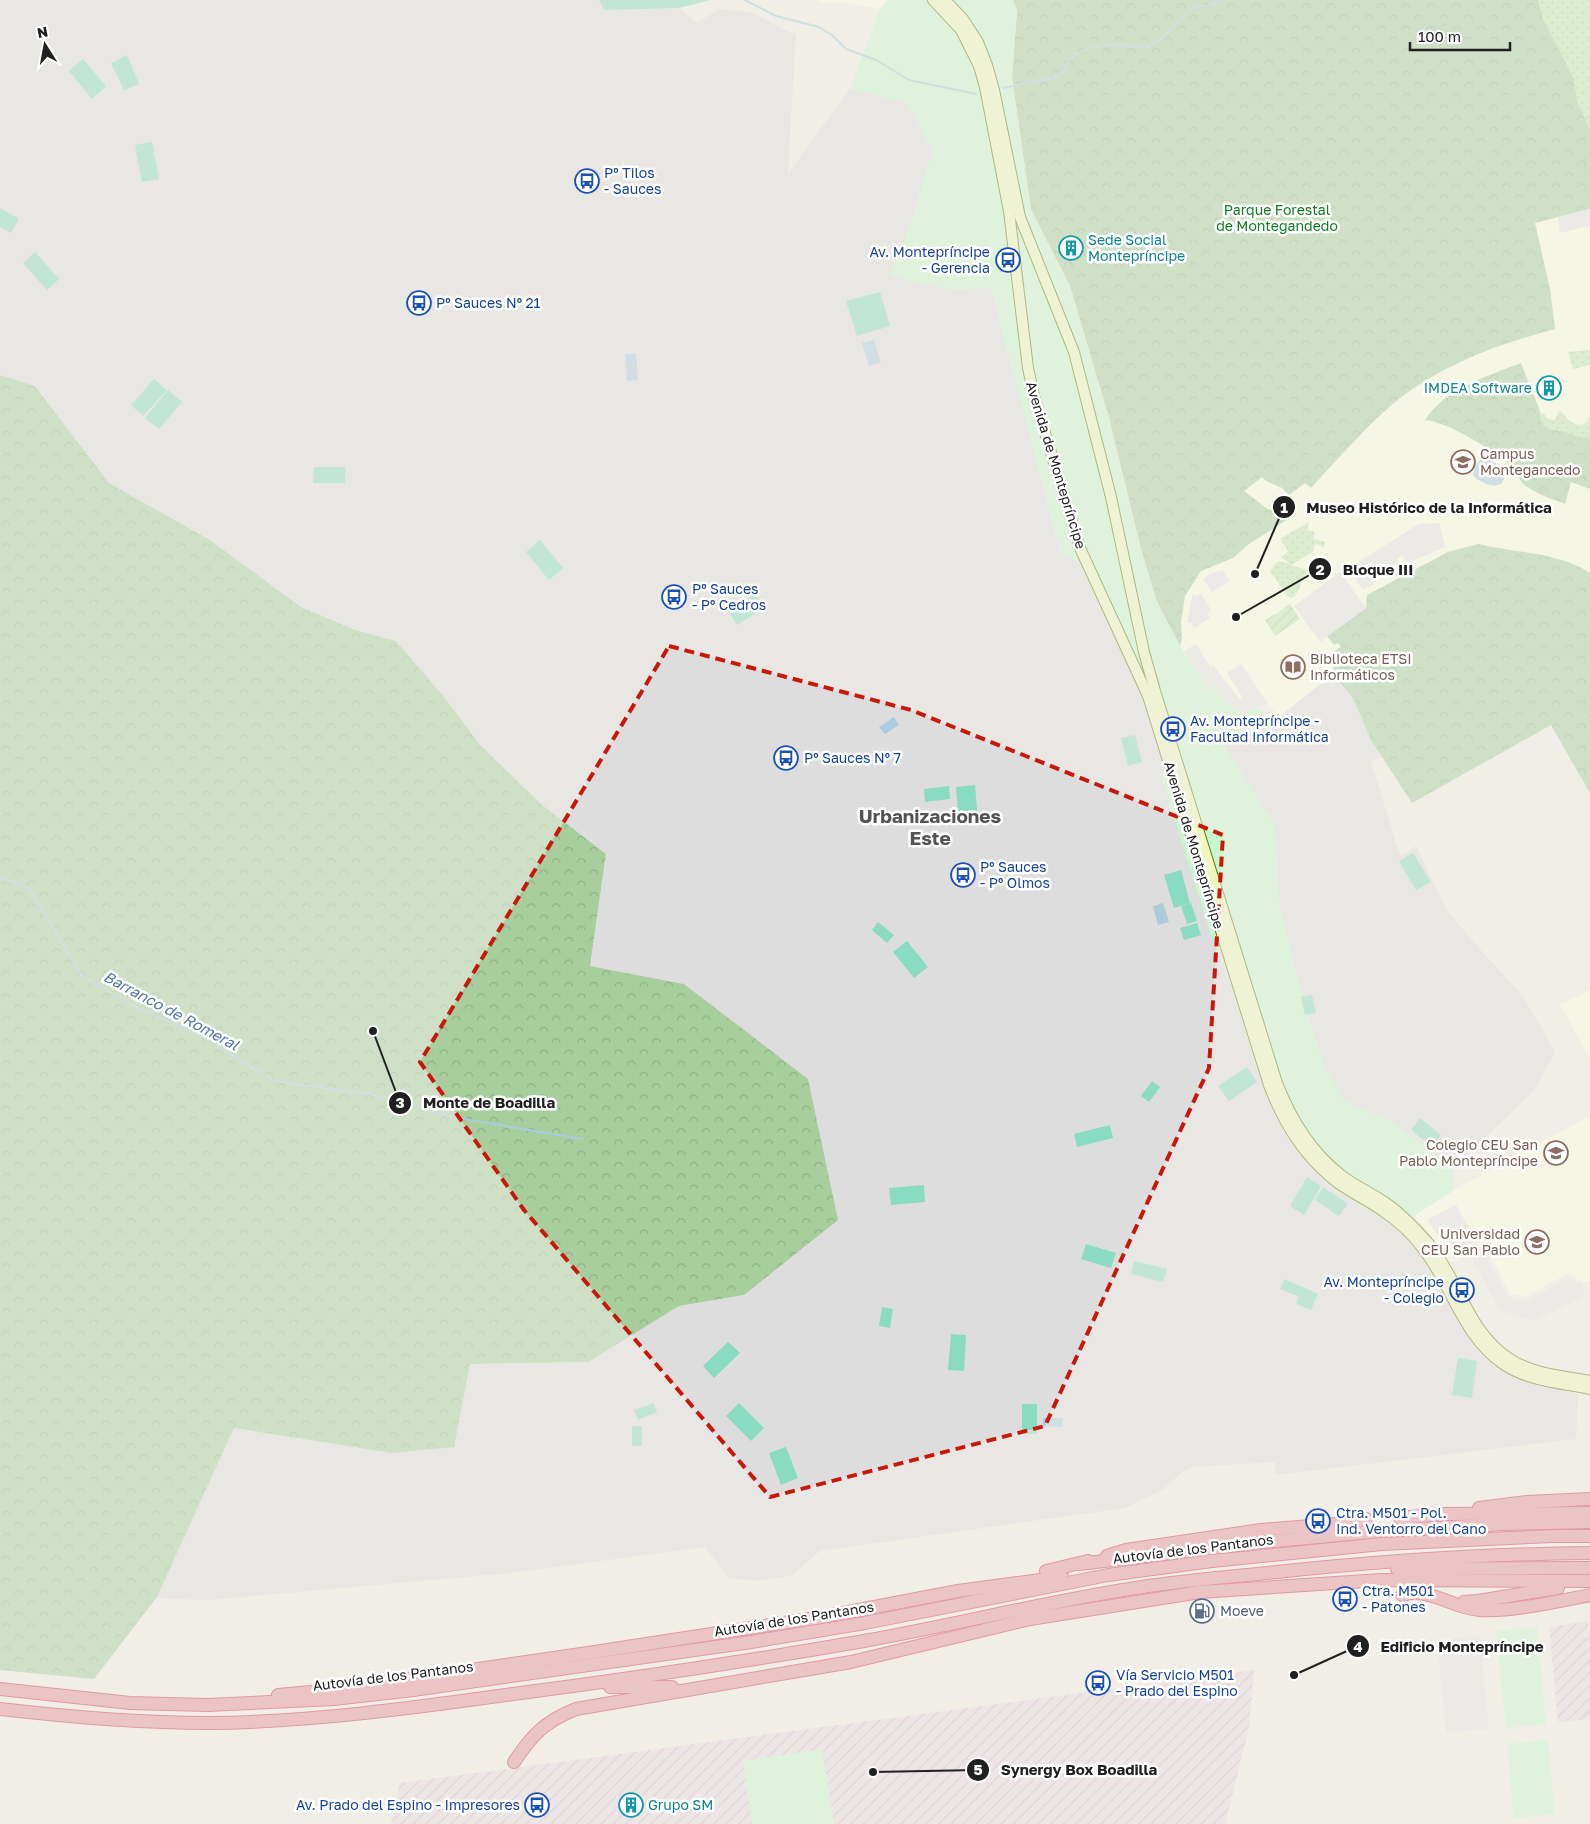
<svg xmlns="http://www.w3.org/2000/svg" width="1590" height="1824" font-family="'Golos Text',sans-serif">
<style>
.residential{fill:#dedddd}
.industrial{fill:url(#industrial-furrows)}
.education{fill:#fcfee2}
.grass{fill:url(#grass-dots)}
.forest{fill:url(#forest-crowns)}
.park{fill:#c7f7cf}
.garden{fill:url(#garden-furrows)}
.pitch{fill:#89dbc2}
.parking{fill:#e4e4e4}
.water{fill:#aaccdc}
.lines{fill:none;stroke-linecap:round;stroke-linejoin:round}
.stream{stroke:#aaccdc;stroke-width:2}
.secondary-casing{stroke:#60750a;stroke-width:12}
.highway-casing{stroke:#d42e59;stroke-width:14}
.secondary{stroke:#f0f7be;stroke-width:10}
.highway{stroke:#e4939b;stroke-width:12}
.marked{fill:none;stroke:#c81809;stroke-width:4;stroke-dasharray:10 6;stroke-linejoin:round}
.labels{text-anchor:middle;stroke-width:5;stroke-linejoin:round;paint-order:stroke}
.transit-label{font-size:14px;fill:#164399;stroke:#fff;text-anchor:start}
.park-label{font-size:14px;fill:#117c22;stroke:#fff}
.culture-label{font-size:14px;fill:#0d838f;stroke:#fff;text-anchor:start}
.education-label{font-size:14px;fill:#785e54;stroke:#fff;text-anchor:start}
.street-label{font-size:14px;fill:#202020;stroke:#fff}
.service-label{font-size:14px;fill:#4e5e75;stroke:#fff;text-anchor:start}
.water-label{font-size:15px;font-style:italic;fill:#5076ad;stroke:#fff}
.district-label{font-size:19px;font-weight:bold;fill:#535353;stroke:#fff}
.leader{fill:none;stroke:#202020;stroke-width:2}
.callout-dot{fill:#202020;stroke:#fff;stroke-width:2}
.mark-label{font-size:15px;text-anchor:middle;font-weight:bold;fill:#fff}
.callout-label{font-size:15px;text-anchor:middle;font-weight:bold;fill:#202020;stroke:#fff;stroke-width:5;stroke-linejoin:round;paint-order:stroke}
</style>
<defs>
<pattern id="industrial-furrows" width="10" height="10" patternUnits="userSpaceOnUse" patternTransform="scale(1.25)"><rect width="10" height="10" fill="#e9d9e5"/><path d="M-1 1l2-2M0 10L10 0M9 11l2-2" fill="none" stroke="#c8bac4"/></pattern>
<pattern id="grass-dots" width="8" height="8" patternUnits="userSpaceOnUse" patternTransform="scale(1.25)"><rect width="8" height="8" fill="#c6e8b0"/><path d="M2 2h.1M6 6h.1" fill="none" stroke="#aac797" stroke-width="1.8" stroke-linecap="round"/></pattern>
<pattern id="forest-crowns" width="20" height="18" patternUnits="userSpaceOnUse" patternTransform="scale(1.25)"><rect width="20" height="18" fill="#a8ce9e"/><path d="M2 6a3 3 0 1 1 6 0M12 15a3 3 0 1 1 6 0" fill="none" stroke="#90b188"/></pattern>
<pattern id="garden-furrows" width="10" height="10" patternUnits="userSpaceOnUse" patternTransform="scale(1.25)"><rect width="10" height="10" fill="#c6e8b0"/><path d="M-1 1l2-2M0 10L10 0M9 11l2-2" fill="none" stroke="#aac797"/></pattern>
</defs>
<rect width="100%" height="100%" fill="#f0eee7"/>
<polygon class="residential" points="0,0 599,0 604,10 679,8 697,23 719,9 751,12 793,34 796,32 788,174 850,88 907,103 933,151 908,232 891,274 956,290 991,287 1060,551 1079,562 1137,683 1164,763 1252,731 1279,717 1333,674 1353,698 1371,740 1382,757 1371,761 1400,856 1416,846 1447,911 1486,956 1523,996 1555,1052 1534,1091 1453,1168 1454,1190 1397,1227 1427,1256 1458,1321 1495,1368 1534,1385 1578,1394 1576,1439 1276,1475 1275,1462 1192,1467 1181,1473 1162,1490 1125,1508 820,1551 791,1576 754,1581 729,1578 705,1547 511,1573 210,1600 172,1599 157,1597 234,1428 392,1453 470,1364 588,1362 679,1306 744,1295 684,984 590,966 606,854 541,804 480,745 445,698 396,641 355,630 301,607 210,540 109,483 35,386 0,375"/>
<g class="industrial">
<polygon points="1588,1621 1590,1637 1590,1719 1558,1722 1549,1627"/>
<polygon points="1254,1670 1249,1728 1225,1824 391,1824 400,1783"/>
</g>
<g class="education">
<polygon points="820,0 887,0 880,9 842,3 818,2"/>
<polygon points="1590,209 1590,573 1572,564 1538,555 1478,544 1448,552 1368,595 1366,608 1328,636 1338,643 1341,647 1334,652 1333,674 1279,717 1268,704 1242,713 1211,691 1180,646 1182,639 1181,621 1185,596 1201,571 1217,565 1244,491 1262,476 1282,488 1289,495 1305,483 1311,487 1376,419 1405,395 1440,373 1488,349 1554,329 1550,289 1535,223"/>
<polygon points="1590,990 1590,1058 1560,1005"/>
<polygon points="1590,1116 1590,1282 1584,1282 1567,1274 1527,1296 1511,1294 1485,1248 1450,1263 1415,1215 1454,1190"/>
</g>
<g class="grass">
<polygon points="1538,0 1590,0 1590,130 1577,101 1574,79 1543,19"/>
<polygon points="1590,350 1590,365 1573,369 1568,352"/>
<path d="M1560,411C1568,419 1575,429 1586,423L1590,416V440L1562,431L1548,429L1541,423L1540,413L1545,414L1546,418L1554,420Z"/>
<path d="M1309,522L1307,530L1315,532L1313,539L1325,542L1324,547L1317,544L1315,545L1313,552L1291,565L1309,571L1302,578C1301,587 1299,592 1292,598L1287,596L1270,571L1278,561L1290,564L1281,557L1288,552L1284,544H1283L1281,538Z"/>
</g>
<g class="forest">
<path d="M1013,0H1538L1543,19L1574,79L1577,101L1590,130V209L1535,223L1550,289L1555,329C1499,344 1442,364 1396,401C1365,427 1338,459 1311,488L1305,483L1289,495L1282,488L1266,481L1262,477L1244,491L1269,510L1284,502L1287,505L1284,508L1288,513L1292,510L1296,514L1249,544L1233,558L1201,571L1185,596L1181,621L1182,639L1180,646L1157,602L1141,549L1109,418L1070,286L1031,210L1012,77L1017,10Z"/>
<path d="M1521,363L1540,411L1541,423L1548,429L1562,431L1590,440V489L1571,482L1565,504C1552,499 1537,494 1526,486C1520,482 1517,474 1512,468C1498,452 1446,421 1425,420C1445,388 1488,376 1521,363Z"/>
<polygon points="0,375 35,386 109,483 210,540 301,607 355,630 396,641 445,698 480,745 541,804 606,854 590,966 684,984 808,1079 838,1220 744,1295 679,1306 588,1362 470,1364 454,1447 392,1453 234,1428 157,1597 94,1679 0,1670"/>
<path d="M1478,544C1514,553 1559,552 1590,573V793L1551,725L1412,803L1371,740L1353,698L1333,674L1334,652L1341,647L1338,643L1334,645L1327,636L1366,608L1367,595L1448,552Z"/>
</g>
<g class="park">
<polygon points="887,0 1013,0 1017,10 1012,77 1031,210 1070,286 1109,418 1141,549 1157,602 1180,646 1210,691 1215,688 1225,703 1242,713 1260,708 1262,713 1258,721 1223,743 1275,825 1280,908 1298,980 1324,1066 1344,1101 1390,1120 1453,1168 1454,1190 1396,1227 1337,1191 1312,1167 1282,1124 1255,1062 1226,970 1210,932 1163,782 1164,764 1137,684 1079,562 1060,551 991,288 956,290 915,283 891,274 908,232 933,151 907,103 850,88 880,9"/>
<polygon points="1537,1627 1546,1724 1506,1728 1496,1631"/>
<polygon points="1548,1740 1555,1814 1514,1818 1507,1744"/>
<polygon points="822,1749 834,1824 752,1824 743,1761"/>
</g>
<polygon class="garden" points="1290,604 1300,619 1275,636 1265,620 1277,613 1279,614 1278,612"/>
<g class="pitch">
<polygon points="599,0 710,0 679,8 604,10"/>
<polygon points="127,55 139,84 124,90 111,63"/>
<polygon points="83,59 106,86 92,99 69,71"/>
<polygon points="152,142 159,179 142,182 135,145"/>
<polygon points="0,208 19,219 11,233 0,227"/>
<polygon points="35,252 59,279 47,290 23,263"/>
<polygon points="880,292 890,326 857,336 846,301"/>
<polygon points="154,379 167,390 143,416 131,405"/>
<polygon points="168,390 182,402 159,429 145,418"/>
<polygon points="314,467 345,467 345,483 313,483"/>
<polygon points="540,540 563,568 549,580 526,552"/>
<polygon points="755,594 764,608 737,625 728,610"/>
<polygon points="1135,735 1142,762 1128,766 1121,738"/>
<polygon points="975,785 978,821 959,823 956,787"/>
<polygon points="949,786 950,799 925,802 924,789"/>
<polygon points="1413,853 1431,882 1416,890 1399,861"/>
<polygon points="1181,870 1190,903 1174,908 1164,875"/>
<polygon points="1191,903 1197,921 1187,924 1181,906"/>
<polygon points="878,922 894,935 887,943 872,930"/>
<polygon points="1197,923 1201,935 1184,940 1180,928"/>
<polygon points="907,941 928,967 914,978 893,952"/>
<polygon points="1312,995 1316,1013 1305,1015 1301,997"/>
<polygon points="1247,1067 1257,1082 1229,1101 1218,1086"/>
<polygon points="1152,1081 1160,1087 1149,1102 1141,1096"/>
<polygon points="1420,1118 1441,1135 1432,1147 1411,1130"/>
<polygon points="1110,1125 1113,1138 1077,1147 1074,1134"/>
<polygon points="1307,1177 1321,1186 1304,1215 1290,1206"/>
<polygon points="924,1185 925,1202 891,1205 889,1188"/>
<polygon points="1323,1187 1348,1204 1339,1216 1315,1200"/>
<polygon points="1086,1244 1116,1253 1111,1268 1081,1259"/>
<polygon points="1134,1261 1167,1269 1163,1282 1131,1274"/>
<polygon points="1284,1279 1318,1294 1311,1310 1296,1304 1299,1297 1280,1289"/>
<polygon points="882,1307 893,1309 890,1328 879,1326"/>
<polygon points="951,1334 966,1335 964,1371 948,1370"/>
<polygon points="728,1342 740,1353 714,1378 703,1366"/>
<polygon points="1458,1358 1477,1361 1472,1398 1452,1395"/>
<polygon points="654,1403 657,1412 638,1420 634,1410"/>
<polygon points="739,1403 764,1428 751,1441 726,1416"/>
<rect x="1022" y="1404" width="15" height="30"/>
<rect x="632" y="1426" width="10" height="20"/>
<polygon points="786,1447 798,1478 781,1485 769,1453"/>
</g>
<g class="parking">
<polygon points="1590,209 1590,226 1560,233 1558,217"/>
<polygon points="1439,523 1445,547 1408,563 1402,555 1397,559 1399,562 1382,574 1372,561 1363,567 1374,584 1363,590 1349,568 1419,524"/>
<polygon points="1223,570 1230,581 1212,592 1203,579 1212,573"/>
<polygon points="1340,572 1366,608 1320,642 1294,606"/>
<polygon points="1193,593 1196,597 1201,594 1211,610 1207,613 1210,618 1194,628 1191,622 1187,623"/>
<polygon points="1196,644 1210,666 1213,665 1240,700 1243,698 1227,673 1241,664 1268,704 1242,713 1225,703 1215,688 1211,691 1184,651"/>
<polygon points="1456,1205 1508,1296 1513,1299 1529,1300 1568,1278 1581,1284 1585,1296 1534,1321 1499,1310 1469,1253 1454,1259 1427,1220"/>
<polygon points="1480,1636 1489,1729 1446,1733 1437,1639 1444,1639 1445,1642 1447,1643 1454,1641 1454,1638"/>
</g>
<g class="water">
<polygon points="874,340 881,362 869,366 862,343"/>
<polygon points="625,354 636,354 638,380 627,381"/>
<path d="M1487,457L1503,469C1510,493 1483,487 1473,475C1475,466 1478,459 1487,457Z"/>
<polygon points="894,717 899,725 885,734 879,727"/>
<polygon points="1163,903 1169,922 1158,925 1153,906"/>
<polygon points="1043,1418 1063,1418 1062,1427 1043,1426"/>
</g>
<g class="lines">
<g class="stream">
<polyline points="745,0 776,16 819,27 832,35 846,49 876,60 909,80 976,94"/>
<polyline points="1003,88 1053,78 1064,72 1067,62 1074,55 1089,48 1104,45 1127,45 1136,47 1147,47 1157,42 1169,32 1190,9 1201,6 1211,5 1220,0"/>
<polyline points="0,878 29,888 82,976 134,1006 207,1039 273,1081 376,1095 458,1118 583,1139"/>
</g>
<g class="secondary-casing">
<g id="secondary">
<path d="M933,0L961,30L979,66L985,87L1009,211L1028,368L1035,400L1080,548L1148,696L1269,1085C1284,1124 1304,1157 1338,1183C1352,1193 1369,1201 1383,1211C1398,1221 1413,1235 1424,1250C1453,1288 1462,1335 1503,1364C1528,1381 1561,1383 1590,1389"/>
<path d="M945,0L963,19L978,42L987,65L994,90L1020,217L1074,352L1111,497L1144,652L1155,691L1277,1083C1291,1119 1310,1151 1341,1175C1355,1186 1372,1193 1386,1203C1403,1215 1417,1230 1430,1245C1460,1282 1468,1332 1510,1359C1533,1374 1563,1376 1590,1381"/>
</g>
</g>
<g class="highway-casing">
<g id="highway">
<polyline points="1479,1508 1527,1502 1590,1499"/>
<polyline points="1400,1518 1442,1514 1590,1513"/>
<polyline points="1107,1556 1126,1550 1261,1530 1349,1523 1366,1519"/>
<polyline points="1079,1564 1253,1543 1382,1531 1504,1524 1590,1522"/>
<polyline points="1397,1569 1590,1568"/>
<polyline points="1046,1571 1088,1561"/>
<path d="M1402,1595C1407,1594 1412,1592 1417,1593C1439,1594 1457,1609 1480,1610C1511,1612 1559,1601 1590,1595"/>
<polyline points="1464,1602 1478,1601 1558,1588"/>
<polyline points="610,1687 672,1687"/>
<polyline points="0,1689 130,1703 208,1705 334,1699 413,1690 751,1642 865,1623 1108,1575 1212,1561 1382,1544 1553,1536 1590,1536"/>
<polyline points="278,1695 333,1690 588,1653 822,1617 958,1591 1062,1577"/>
<path d="M0,1709C69,1717 139,1723 209,1723C311,1722 413,1708 513,1694C630,1679 748,1661 864,1641C959,1624 1053,1600 1148,1586C1191,1580 1234,1576 1277,1572C1381,1561 1485,1554 1590,1553"/>
<path d="M514,1762C533,1734 544,1722 576,1709L851,1662L1030,1619L1200,1592L1381,1580L1590,1581"/>
</g>
</g>
<use href="#secondary" class="secondary"/>
<use href="#highway" class="highway"/>
</g>
<path d="M0 0H1590V1824H0ZM669,646L911,710L1223,835L1209,1068L1045,1426L770,1497L524,1210L420,1062Z" fill="#f0eee7" fill-opacity=".55" fill-rule="evenodd"/>
<path class="marked" d="M669,646L911,710L1223,835L1209,1068L1045,1426L770,1497L524,1210L420,1062Z"/>
<defs>
<g id="bus-ring" transform="scale(1.25)"><circle r="9.5" fill="#fff" stroke="#1a4fb4" stroke-width="1.5"/><path d="M-5-6H5V4H4V6H2V4H-2V6H-4V4H-5ZM-3.5-4V0h7V-4ZM-3.5 1.2v1.5H-2V1.2ZM2 1.2v1.5H3.5V1.2Z" fill="#1a4fb4"/></g>
<g id="building-ring" transform="scale(1.25)"><circle r="9.5" fill="#fff" stroke="#0f9aa8" stroke-width="1.5"/><path d="M-4-6H4V6H1V3H-1V6H-4ZM-2.5-4.3h1.7v1.8h-1.7ZM.8-4.3h1.7v1.8H.8ZM-2.5-1h1.7V.8h-1.7ZM.8-1h1.7V.8H.8Z" fill="#0f9aa8"/></g>
<g id="university-ring" transform="scale(1.25)"><circle r="9.5" fill="#fff" stroke="#8d6e63" stroke-width="1.5"/><path d="M0-5L7-2L0 1L-7-2ZM-4 1L0 2.5L4 1V4Q0 6-4 4Z" fill="#8d6e63"/></g>
<g id="library-ring" transform="scale(1.25)"><circle r="9.5" fill="#fff" stroke="#8d6e63" stroke-width="1.5"/><path d="M-6-4Q-3-5.5-.7-3.5V5Q-3 3-6 4ZM6-4Q3-5.5 .7-3.5V5Q3 3 6 4Z" fill="#8d6e63"/></g>
<g id="school-ring" transform="scale(1.25)"><circle r="9.5" fill="#fff" stroke="#8d6e63" stroke-width="1.5"/><path d="M0-5L7-2L0 1L-7-2ZM-4 1L0 2.5L4 1V4Q0 6-4 4Z" fill="#8d6e63"/></g>
<g id="fuel-ring" transform="scale(1.25)"><circle r="9.5" fill="#fff" stroke="#5c6f8a" stroke-width="1.5"/><path d="M-5.5-6h7V0h2V4h1.3V-2.5L3-4.5l.8-.8L6-3V5H2.5V1h-1V6h-7ZM-4.2-4.7v3.2H.2V-4.7Z" fill="#5c6f8a"/></g>
</defs>
<g fill-rule="evenodd">
<use href="#bus-ring" x="587" y="181"/>
<use href="#building-ring" x="1071" y="248"/>
<use href="#bus-ring" x="1008" y="260"/>
<use href="#bus-ring" x="419" y="303"/>
<use href="#building-ring" x="1549" y="388"/>
<use href="#university-ring" x="1463" y="462"/>
<use href="#bus-ring" x="674" y="597"/>
<use href="#library-ring" x="1293" y="667"/>
<use href="#bus-ring" x="1173" y="729"/>
<use href="#bus-ring" x="786" y="758"/>
<use href="#bus-ring" x="963" y="875"/>
<use href="#school-ring" x="1556" y="1153"/>
<use href="#university-ring" x="1537" y="1242"/>
<use href="#bus-ring" x="1462" y="1290"/>
<use href="#bus-ring" x="1318" y="1521"/>
<use href="#bus-ring" x="1345" y="1599"/>
<use href="#fuel-ring" x="1202" y="1611"/>
<use href="#bus-ring" x="1098" y="1683"/>
<use href="#bus-ring" x="537" y="1805"/>
<use href="#building-ring" x="631" y="1805"/>
</g>
<g class="labels">
<g class="transit-label">
<text x="604" y="178">Pº Tilos<tspan x="604" dy="16">- Sauces</tspan></text>
<text x="990" y="257" text-anchor="end">Av. Montepríncipe<tspan x="990" dy="16">- Gerencia</tspan></text>
<text x="436" y="308">Pº Sauces Nº 21</text>
<text x="692" y="594">Pº Sauces<tspan x="692" dy="16">- Pº Cedros</tspan></text>
<text x="1190" y="726">Av. Montepríncipe -<tspan x="1190" dy="16">Facultad Informática</tspan></text>
<text x="804" y="763">Pº Sauces Nº 7</text>
<text x="980" y="872">Pº Sauces<tspan x="980" dy="16">- Pº Olmos</tspan></text>
<text x="1444" y="1287" text-anchor="end">Av. Montepríncipe<tspan x="1444" dy="16">- Colegio</tspan></text>
<text x="1336" y="1518">Ctra. M501 - Pol.<tspan x="1336" dy="16">Ind. Ventorro del Cano</tspan></text>
<text x="1362" y="1596">Ctra. M501<tspan x="1362" dy="16">- Patones</tspan></text>
<text x="1116" y="1680">Vía Servicio M501<tspan x="1116" dy="16">- Prado del Espino</tspan></text>
<text x="520" y="1810" text-anchor="end">Av. Prado del Espino - Impresores</text>
</g>
<g class="park-label">
<text x="1277" y="215">Parque Forestal<tspan x="1277" dy="16">de Montegandedo</tspan></text>
</g>
<g class="culture-label">
<text x="1088" y="245">Sede Social<tspan x="1088" dy="16">Montepríncipe</tspan></text>
<text x="1532" y="393" text-anchor="end">IMDEA Software</text>
<text x="648" y="1810">Grupo SM</text>
</g>
<g class="education-label">
<text x="1480" y="459">Campus<tspan x="1480" dy="16">Montegancedo</tspan></text>
<text x="1310" y="664">Biblioteca ETSI<tspan x="1310" dy="16">Informáticos</tspan></text>
<text x="1538" y="1150" text-anchor="end">Colegio CEU San<tspan x="1538" dy="16">Pablo Montepríncipe</tspan></text>
<text x="1520" y="1239" text-anchor="end">Universidad<tspan x="1520" dy="16">CEU San Pablo</tspan></text>
</g>
<g class="street-label">
<text transform="translate(1056 465) rotate(73)" y="5">Avenida de Montepríncipe</text>
<text transform="translate(1194 845) rotate(73)" y="5">Avenida de Montepríncipe</text>
<text transform="translate(1193 1549) rotate(-7)" y="5">Autovía de los Pantanos</text>
<text transform="translate(794 1619) rotate(-9)" y="5">Autovía de los Pantanos</text>
<text transform="translate(393 1676) rotate(-7)" y="5">Autovía de los Pantanos</text>
</g>
<g class="service-label">
<text x="1220" y="1616">Moeve</text>
</g>
<g class="water-label">
<text transform="translate(171 1011) rotate(28)" y="5">Barranco de Romeral</text>
</g>
<g class="district-label">
<text x="930" y="823">Urbanizaciones<tspan x="930" dy="22">Este</tspan></text>
</g>
</g>
<path class="leader" d="M1255 574L1284 507M1236 617L1320 569M373 1031L400 1103M1294 1675L1358 1646M873 1772L978 1770"/>
<g class="callout-dot">
<circle cx="1255" cy="574" r="5"/>
<circle cx="1236" cy="617" r="5"/>
<circle cx="373" cy="1031" r="5"/>
<circle cx="1294" cy="1675" r="5"/>
<circle cx="873" cy="1772" r="5"/>
<circle cx="1284" cy="507" r="12"/>
<circle cx="1320" cy="569" r="12"/>
<circle cx="400" cy="1103" r="12"/>
<circle cx="1358" cy="1646" r="12"/>
<circle cx="978" cy="1770" r="12"/>
</g>
<g class="mark-label">
<text x="1284" y="513">1</text>
<text x="1320" y="575">2</text>
<text x="400" y="1108">3</text>
<text x="1358" y="1652">4</text>
<text x="978" y="1775">5</text>
</g>
<g class="callout-label">
<text x="1429" y="513">Museo Histórico de la Informática</text>
<text x="1378" y="575">Bloque III</text>
<text x="489" y="1108">Monte de Boadilla</text>
<text x="1462" y="1652">Edificio Montepríncipe</text>
<text x="1079" y="1775">Synergy Box Boadilla</text>
</g>
<g transform="translate(45 45) rotate(349)" stroke="#ffffff" stroke-width="4" paint-order="stroke">
<path d="M0-4L9 19L0 12L-9 19Z" fill="#202020"/>
<text y="-8" font-size="14" font-weight="bold" text-anchor="middle" fill="#202020">N</text>
</g>
<path d="M1410 42v8h100v-8" fill="none" stroke="#202020" stroke-width="2.5"/>
<text x="1418" y="42" font-size="15" fill="#202020" stroke="#ffffff" stroke-width="4" paint-order="stroke">100 m</text>
</svg>
